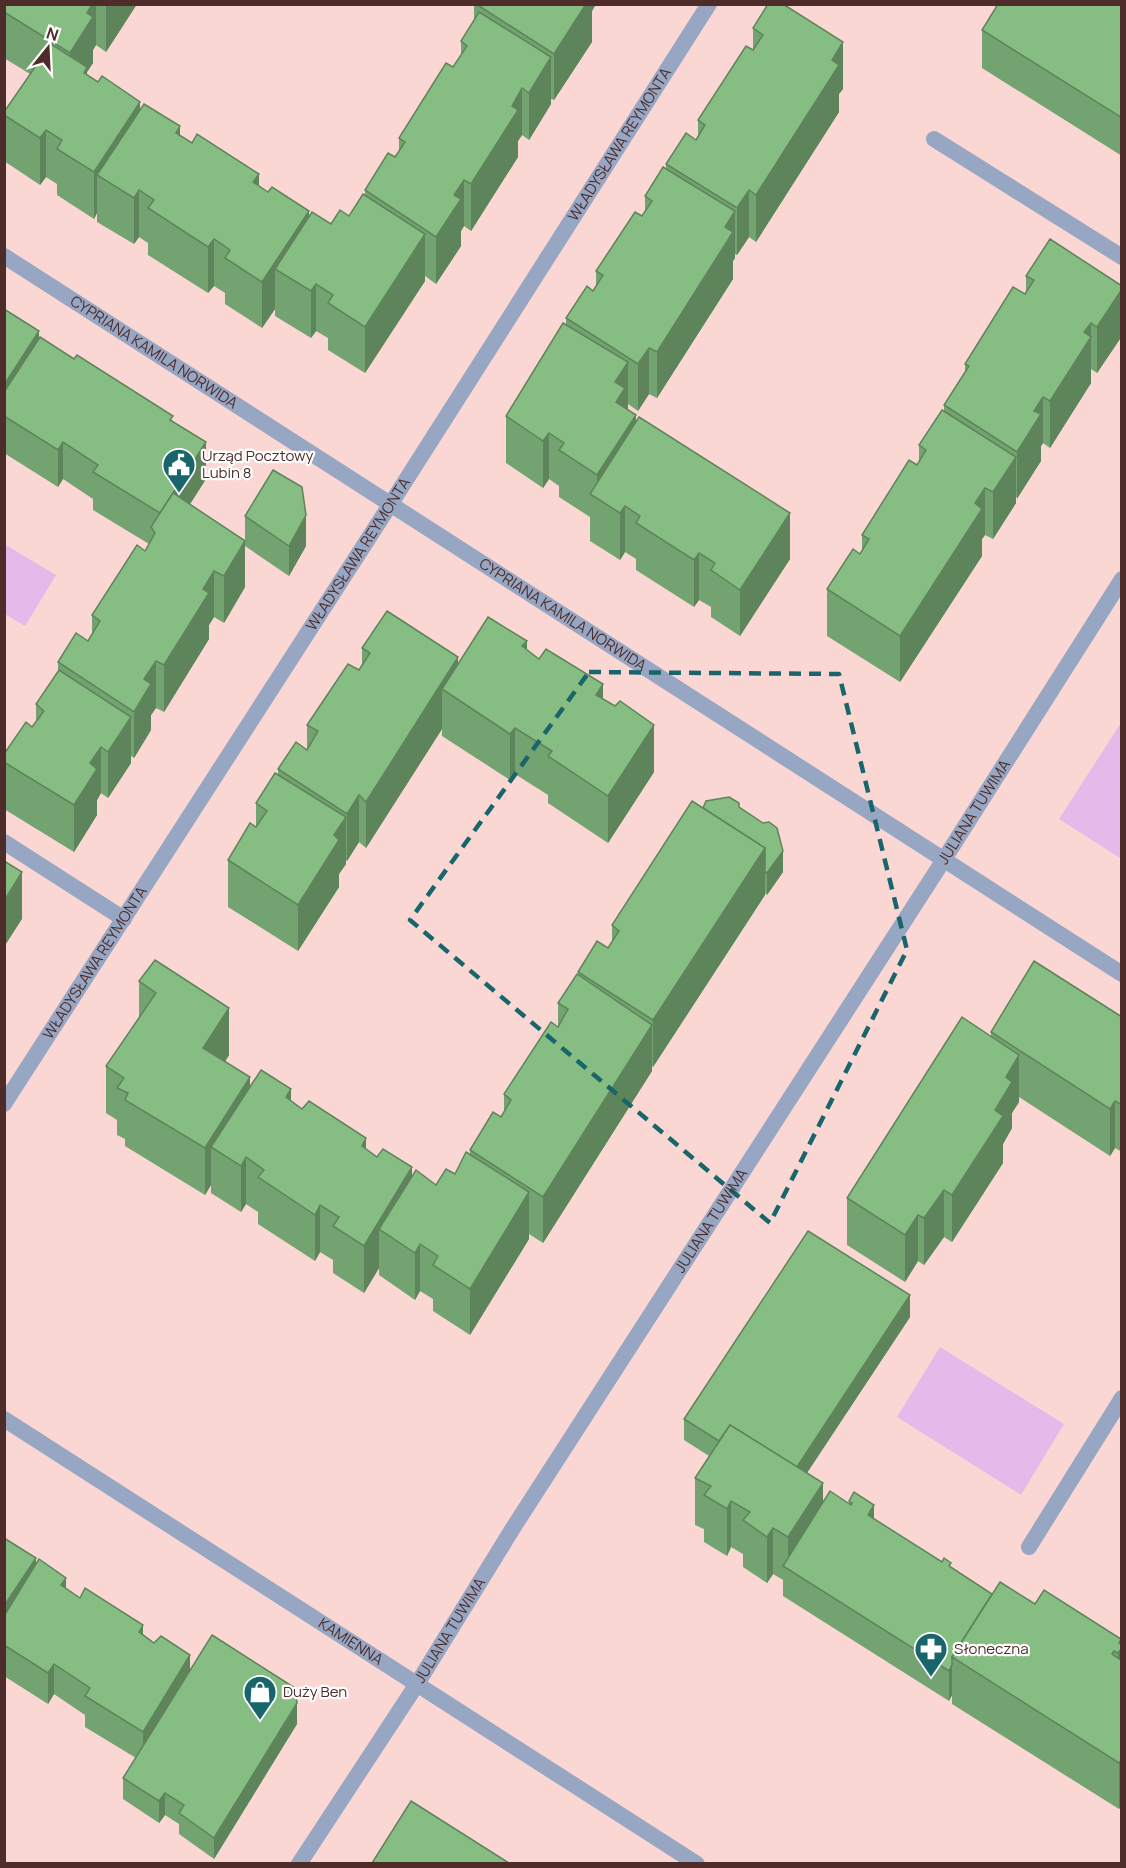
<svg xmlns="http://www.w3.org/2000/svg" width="1126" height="1868" font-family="Manrope,sans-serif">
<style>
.green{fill:#e5b9ea}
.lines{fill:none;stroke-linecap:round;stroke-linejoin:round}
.service{stroke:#96a6c3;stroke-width:16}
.minor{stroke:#96a6c3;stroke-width:16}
.wall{fill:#73a370}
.shaded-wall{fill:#5e845b}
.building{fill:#86bd82;stroke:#5e845b;stroke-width:1.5}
.marked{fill:none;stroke:#18666c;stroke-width:4.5;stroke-dasharray:12 8;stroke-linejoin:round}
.labels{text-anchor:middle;stroke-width:4.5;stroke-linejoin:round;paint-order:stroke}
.street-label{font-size:15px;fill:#4e2c2a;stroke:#fff}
.poi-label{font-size:15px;fill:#4e2c2a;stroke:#fff;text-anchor:start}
</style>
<rect width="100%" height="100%" fill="#fbd7d4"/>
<g class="green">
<polygon points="4,544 56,575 25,626 5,614"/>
<polygon points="1121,723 1122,855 1120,858 1059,819"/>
<polygon points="940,1347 1064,1424 1021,1495 897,1417"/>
</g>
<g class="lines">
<g class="service">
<polyline points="934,139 1122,257"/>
<polyline points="4,842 124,919"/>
<polyline points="1029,1547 1122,1398"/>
</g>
<g class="minor">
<path id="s1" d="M4,256L1122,974"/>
<path id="s2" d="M4,1104L390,505L709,4"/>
<path id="s3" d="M4,1419L697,1864"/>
<path id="s4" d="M299,1864L417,1684L513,1528L943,861L1122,579"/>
</g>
</g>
<g class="wall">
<polygon points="4,4 137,4 106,52 96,45 93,50 93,63 87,72 87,75 140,111 180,135 268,192 309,217 331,224 349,216 365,195 365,190 395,157 399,152 399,138 453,67 461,56 461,41 474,20 474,4 596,4 592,11 592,42 554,100 551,99 551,104 529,140 522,135 518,141 518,157 471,231 464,226 461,231 461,246 436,284 425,276 425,281 365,373 328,350 328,338 316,331 311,338 275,316 275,309 262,328 225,304 225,293 214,286 208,293 148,255 148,243 139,237 134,244 97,222 97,213 94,219 57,195 57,184 46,177 40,185 4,161 4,112 30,74 4,58"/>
<polygon points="1122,4 1122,156 982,68 982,30"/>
<polygon points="753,28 843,89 839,94 839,112 756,242 749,237 737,255 735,254 735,258 733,261 733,279 657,398 649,394 638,411 628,404 628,410 636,422 790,559 740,636 711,617 711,607 699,600 694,607 636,570 636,559 625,552 620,560 590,541 590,517 559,497 559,486 549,479 543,488 506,463 506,416 566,325 566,318 593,291 596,286 596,271 645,212 645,196 666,169 666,164 696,140 698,136 698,120 753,49"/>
<polygon points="1026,276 1122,286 1122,336 1097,373 1091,369 1091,383 1050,448 1043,443 1041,446 1041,461 1016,498 1016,503 993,539 985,535 982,539 982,556 900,682 827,636 827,589 860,554 862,551 862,535 917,465 919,463 919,445 944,411 944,405 965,372 965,364 1025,294 1026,291"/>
<polygon points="4,309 39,339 173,422 206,479 190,504 245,540 245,516 306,546 289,576 245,546 245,587 224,623 214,617 209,625 209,639 164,712 156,708 151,715 151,730 134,758 131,756 131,763 108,798 101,793 97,800 97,815 74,852 4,809 4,754 32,727 36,721 36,704 58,671 58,662 88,641 92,634 92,615 145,551 149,544 93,510 93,499 63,479 58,487 4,453"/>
<polygon points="362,648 458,664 527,650 539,659 603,699 654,772 608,843 548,803 548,795 515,774 510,780 442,736 442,729 366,848 359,842 347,861 346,860 346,864 339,874 339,887 298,951 228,907 228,860 256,827 256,803 278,775 278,769 307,750 307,725 359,670 362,664"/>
<polygon points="739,807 783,872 767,895 765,893 765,895 653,1067 652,1066 652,1071 543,1243 529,1234 529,1239 470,1335 433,1311 433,1299 420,1291 415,1300 379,1275 379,1268 364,1293 333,1273 333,1260 320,1252 315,1261 258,1224 258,1212 246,1204 241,1212 211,1193 211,1185 205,1195 125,1146 125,1139 117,1135 117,1120 106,1113 106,1066 139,1018 139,981 155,960 229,1055 225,1062 250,1087 291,1101 302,1109 377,1157 412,1176 436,1185 455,1174 470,1154 470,1150 501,1117 504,1112 504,1094 558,1026 558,1003 578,975 578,972 608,948 612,942 612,925 703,808"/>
<polygon points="1122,1017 1122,1152 1115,1148 1110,1156 1019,1097 1019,1102 1012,1113 1012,1128 1003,1144 1003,1163 952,1242 944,1237 924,1265 918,1261 905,1282 847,1245 847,1198 991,1036 991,1032"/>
<polygon points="910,1317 807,1473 823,1504 849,1504 849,1501 874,1519 992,1594 1035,1604 1122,1645 1122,1805 1119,1809 952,1704 952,1695 949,1701 783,1596 783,1580 773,1574 767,1583 743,1567 743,1554 731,1547 727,1556 704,1542 704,1529 695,1525 695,1478 709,1456 684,1440 684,1419"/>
<polygon points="4,1538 66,1588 80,1598 143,1634 190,1671 297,1724 214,1859 179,1834 179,1824 165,1815 159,1823 123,1799 123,1778 136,1758 85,1727 85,1715 54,1694 48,1704 4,1676"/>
</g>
<g class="shaded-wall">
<polygon points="92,4 96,4 96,45 93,50 93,63 87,72 87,114 70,100 70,53 87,13"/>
<polygon points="106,4 137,4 106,52"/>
<polygon points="581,4 596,4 592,11 592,42 554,100 554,54"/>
<polygon points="843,42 843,89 839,94 839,112 756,242 756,195 832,60"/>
<polygon points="551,57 551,104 529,140 529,93"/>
<polygon points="522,88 522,135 518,141 518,157 471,231 471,184 512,106"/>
<polygon points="140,102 140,148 97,175 97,213 94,219 94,172"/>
<polygon points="180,126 180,173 176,133"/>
<polygon points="46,130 46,177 40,185 40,138"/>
<polygon points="259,174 259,221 253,182"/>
<polygon points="464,180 464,226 461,231 461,246 436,284 436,237 454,195"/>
<polygon points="139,190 139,237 134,244 134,198"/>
<polygon points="749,190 749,237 737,255 737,208"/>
<polygon points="309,211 309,257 275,269 275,309 262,328 262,282"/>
<polygon points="735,211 735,258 733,261 733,279 657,398 657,352 725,227"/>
<polygon points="425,234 425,281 365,373 365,327"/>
<polygon points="214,239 214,286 208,293 208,247"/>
<polygon points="316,284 316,331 311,338 311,291"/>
<polygon points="1122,289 1122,336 1097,373 1097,327"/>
<polygon points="1091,323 1091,383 1050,448 1050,401 1084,332"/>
<polygon points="39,331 39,368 4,416 4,385"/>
<polygon points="649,348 649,394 638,411 638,364"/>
<polygon points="628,362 628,409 625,414 636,415 636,461 597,499 597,475 615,382"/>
<polygon points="1043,397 1043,443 1041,446 1041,461 1017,499 1017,452 1034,411"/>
<polygon points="549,433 549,479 543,488 543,441"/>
<polygon points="63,442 63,479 58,487 58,450"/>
<polygon points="206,442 206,479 160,551 160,513"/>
<polygon points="1016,457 1016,503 993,539 993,492"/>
<polygon points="985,488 985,535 982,539 982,556 900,682 900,636 975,503"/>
<polygon points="625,506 625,552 620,560 620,513"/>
<polygon points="790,513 790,559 740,636 740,590"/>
<polygon points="306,515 306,546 289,576 289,546"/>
<polygon points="245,541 245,587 224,623 224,576"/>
<polygon points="699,553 699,600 694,607 694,560"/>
<polygon points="214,571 214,617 209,625 209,639 164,712 164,665 203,589"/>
<polygon points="527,641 527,687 522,646"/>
<polygon points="458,657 458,700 442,689 442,729 366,848 366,802"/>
<polygon points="156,661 156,708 151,715 151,730 134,758 134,712 144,679"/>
<polygon points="603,684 603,730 596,695"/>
<polygon points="131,717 131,763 108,798 108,752"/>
<polygon points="654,725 654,772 608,843 608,796"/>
<polygon points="515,728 515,774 510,780 510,734"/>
<polygon points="101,747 101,793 97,800 97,815 74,852 74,805 90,763"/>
<polygon points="359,795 359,842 347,861 347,814"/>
<polygon points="346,817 346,864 339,874 339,887 298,951 298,905 334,835"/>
<polygon points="765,848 765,895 653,1067 653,1020"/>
<polygon points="783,851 783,872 767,895 767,873"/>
<polygon points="22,872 22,919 4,947 4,901"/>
<polygon points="229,1008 229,1055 203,1095 203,1048"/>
<polygon points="652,1025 652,1071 543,1243 543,1197"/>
<polygon points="1019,1055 1019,1102 1012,1113 1012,1128 1003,1144 1003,1163 952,1242 952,1195 995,1110 1006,1077"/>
<polygon points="250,1077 250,1124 211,1147 211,1185 205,1195 205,1148"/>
<polygon points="291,1089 291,1135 286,1097"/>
<polygon points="1115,1101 1115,1148 1110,1156 1110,1109"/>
<polygon points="366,1138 366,1184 362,1146"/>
<polygon points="246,1157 246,1204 241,1212 241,1166"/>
<polygon points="412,1167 412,1214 379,1229 379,1268 364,1293 364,1246"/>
<polygon points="944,1190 944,1237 924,1265 924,1218"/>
<polygon points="529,1192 529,1239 470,1335 470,1289"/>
<polygon points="320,1205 320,1252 315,1261 315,1215"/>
<polygon points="918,1215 918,1261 905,1282 905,1235"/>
<polygon points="420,1244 420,1291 415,1300 415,1253"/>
<polygon points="910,1295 910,1317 785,1506 785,1485"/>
<polygon points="823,1483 823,1530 788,1569 788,1537"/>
<polygon points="731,1501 731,1547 727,1556 727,1509"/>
<polygon points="874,1505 874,1535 868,1515"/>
<polygon points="773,1528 773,1574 767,1583 767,1537"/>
<polygon points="36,1558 36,1588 4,1636 4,1606"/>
<polygon points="66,1578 66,1608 61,1585"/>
<polygon points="143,1625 143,1656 139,1632"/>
<polygon points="1121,1639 1122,1694 1118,1699 1118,1653 1119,1643"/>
<polygon points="190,1655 190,1685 143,1762 143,1732"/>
<polygon points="54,1664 54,1694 48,1704 48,1673"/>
<polygon points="952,1665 952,1695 949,1701 949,1671"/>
<polygon points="297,1703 297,1724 214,1859 214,1838"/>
<polygon points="1122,1759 1122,1805 1119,1809 1119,1763"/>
<polygon points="165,1793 165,1815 159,1823 159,1801"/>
</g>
<g class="building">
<polygon points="4,4 92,4 87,13 93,17 70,53 4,12"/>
<polygon points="476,4 586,4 554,54"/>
<polygon points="768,4 783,4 843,42 832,60 839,65 756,195 749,190 737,208 666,164 686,133 696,140 705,125 698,120 746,46 753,50 763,35 753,28"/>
<polygon points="998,4 1122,4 1122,118 982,30"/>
<polygon points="479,12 551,57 529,93 522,88 512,106 518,110 471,184 464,180 454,195 461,199 436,237 365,190 388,153 395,157 405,142 399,138 446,63 453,67 467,46 461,41"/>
<polygon points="51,44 87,67 84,73 98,82 102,76 140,102 94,172 57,149 62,140 46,130 40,138 4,115 4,112"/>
<polygon points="144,104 180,126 176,133 192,143 197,134 259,174 253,182 268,192 272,187 309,211 262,282 225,258 230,250 214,239 208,247 148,208 154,200 139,190 134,198 97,175"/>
<polygon points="663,167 735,211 725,227 733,232 657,352 649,348 638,364 566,318 587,286 593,291 603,275 596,271 635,212 642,216 652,201 645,196"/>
<polygon points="363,194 425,234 365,327 328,303 333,295 316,284 311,291 275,269 312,212 331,224 340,210 349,216"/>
<polygon points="1050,239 1122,286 1122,289 1097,327 1091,323 1084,332 1091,337 1050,401 1043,397 1034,411 1041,414 1017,452 944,405 969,366 965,364 1013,287 1025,294 1034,280 1026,276"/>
<polygon points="4,309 39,331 4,385"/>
<polygon points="563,323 628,362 615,382 625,388 616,402 636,415 597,475 559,450 564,443 549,433 543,441 506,416"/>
<polygon points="40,337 74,359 77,355 173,416 170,420 206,442 160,513 93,472 98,465 63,442 58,450 4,416 4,392"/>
<polygon points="942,410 1016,457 993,492 985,488 975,503 982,509 900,636 827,589 853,549 860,554 869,539 862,535 909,460 917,465 926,450 919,445"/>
<polygon points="639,417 790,513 740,590 711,570 715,563 699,553 694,560 636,523 640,516 625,506 620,513 590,494"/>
<polygon points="273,470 302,487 306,515 289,546 245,516"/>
<polygon points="173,493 245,541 224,576 214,571 203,589 209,593 164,665 156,661 144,679 151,684 134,712 58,662 76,633 88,641 100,621 92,615 137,545 145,551 155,533 151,527"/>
<polygon points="387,611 458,657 366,802 359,795 347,814 278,769 296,742 307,750 318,731 307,725 348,664 359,670 370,653 362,648"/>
<polygon points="488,617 527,641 522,646 539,659 546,649 603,684 596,695 615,706 620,701 654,725 608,796 548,756 552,751 515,728 510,734 442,689"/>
<polygon points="59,670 131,717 108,752 101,747 90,763 97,769 74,805 4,762 4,754 26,722 32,727 44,711 36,704"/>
<polygon points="275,773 346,817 334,835 339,840 298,905 228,860 250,823 256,827 267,811 256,803"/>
<polygon points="729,797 739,803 739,807 763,823 769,822 777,828 783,851 767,873 765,872 765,848 703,808 706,801"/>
<polygon points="692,801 765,848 653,1020 578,972 597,941 608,948 619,931 612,925"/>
<polygon points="4,861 22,872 4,901"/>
<polygon points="155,960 229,1008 203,1048 250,1077 205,1148 125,1100 128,1093 117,1088 124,1078 106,1066 156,993 139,981"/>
<polygon points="1034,961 1122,1017 1122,1105 1115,1101 1110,1109 991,1032"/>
<polygon points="577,974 652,1025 543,1197 470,1150 493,1112 501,1117 511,1100 504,1094 551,1022 558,1027 568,1009 558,1003"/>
<polygon points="962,1017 1019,1055 1006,1077 1012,1082 995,1110 1003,1116 952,1195 944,1190 924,1218 918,1215 905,1235 847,1198"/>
<polygon points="261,1070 291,1089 286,1097 302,1109 309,1101 366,1138 362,1146 377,1157 383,1149 412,1167 364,1246 333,1226 339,1217 320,1205 315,1215 258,1177 264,1170 246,1157 241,1166 211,1147"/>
<polygon points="466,1152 529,1192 470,1289 433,1265 438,1256 420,1244 415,1253 379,1229 416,1170 436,1185 446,1169 455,1174"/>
<polygon points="808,1231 910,1295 797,1467 730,1425 719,1441 684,1419"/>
<polygon points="730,1425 823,1483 788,1537 773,1528 767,1537 743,1520 750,1512 731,1501 727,1509 704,1495 711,1486 695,1478"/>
<polygon points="830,1491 851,1505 852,1503 849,1501 854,1492 874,1505 868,1515 942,1562 944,1558 951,1563 949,1566 992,1594 952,1657 952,1665 949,1671 783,1566"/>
<polygon points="4,1538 36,1558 4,1606"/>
<polygon points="39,1559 66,1578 61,1585 80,1598 85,1588 143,1625 139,1632 154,1643 161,1636 190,1655 143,1732 85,1696 90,1688 54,1664 48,1673 4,1645 4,1616"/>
<polygon points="1000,1582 1035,1604 1044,1590 1121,1639 1119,1643 1122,1645 1122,1648 1118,1653 1114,1651 1112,1654 1122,1661 1122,1759 1119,1763 952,1657"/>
<polygon points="212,1635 295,1688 297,1703 214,1838 179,1813 184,1805 165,1793 159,1801 123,1778"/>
<polygon points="411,1801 509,1863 372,1863"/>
</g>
<path class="marked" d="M589,672L839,674L907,950L770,1223L410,920Z"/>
<defs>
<g id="civic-pin" transform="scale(1.725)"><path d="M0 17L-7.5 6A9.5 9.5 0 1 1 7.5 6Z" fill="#18666c" stroke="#fff"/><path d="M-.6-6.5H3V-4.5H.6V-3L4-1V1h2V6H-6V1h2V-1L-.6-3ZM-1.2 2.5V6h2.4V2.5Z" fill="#fff"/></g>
<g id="pharmacy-pin" transform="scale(1.725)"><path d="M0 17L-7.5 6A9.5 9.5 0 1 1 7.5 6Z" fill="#18666c" stroke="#fff"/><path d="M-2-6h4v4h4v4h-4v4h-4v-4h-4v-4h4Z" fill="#fff"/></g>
<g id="shop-pin" transform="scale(1.725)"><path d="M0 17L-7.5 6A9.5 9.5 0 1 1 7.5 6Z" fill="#18666c" stroke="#fff"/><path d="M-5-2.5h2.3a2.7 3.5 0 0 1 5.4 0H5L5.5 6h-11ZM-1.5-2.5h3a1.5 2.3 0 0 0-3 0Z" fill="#fff"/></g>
</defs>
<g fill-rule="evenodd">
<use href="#civic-pin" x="179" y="465"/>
<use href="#pharmacy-pin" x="931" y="1649"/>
<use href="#shop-pin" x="260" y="1692"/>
</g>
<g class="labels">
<g class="street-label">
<text dy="5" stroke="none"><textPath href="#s2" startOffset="1140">WŁADYSŁAWA REYMONTA</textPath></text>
<text dy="5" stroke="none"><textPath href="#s1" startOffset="178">CYPRIANA KAMILA NORWIDA</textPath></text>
<text dy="5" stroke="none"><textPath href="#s2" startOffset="654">WŁADYSŁAWA REYMONTA</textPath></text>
<text dy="5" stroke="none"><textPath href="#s1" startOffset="664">CYPRIANA KAMILA NORWIDA</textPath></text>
<text dy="5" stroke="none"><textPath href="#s4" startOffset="1250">JULIANA TUWIMA</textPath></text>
<text dy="5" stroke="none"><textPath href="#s2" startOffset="168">WŁADYSŁAWA REYMONTA</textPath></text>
<text dy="5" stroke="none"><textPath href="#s4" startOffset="764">JULIANA TUWIMA</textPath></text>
<text dy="5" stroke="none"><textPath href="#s4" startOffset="278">JULIANA TUWIMA</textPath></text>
<text dy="5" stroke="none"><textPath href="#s3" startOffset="412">KAMIENNA</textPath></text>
</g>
<g class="poi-label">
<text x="202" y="461">Urząd Pocztowy<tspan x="202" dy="17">Lubin 8</tspan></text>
<text x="954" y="1654">Słoneczna</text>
<text x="283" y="1697">Duży Ben</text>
</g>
</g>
<rect width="1126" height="1868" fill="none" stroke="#4e2c2a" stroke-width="12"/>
<g transform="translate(48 48) rotate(18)" stroke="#ffffff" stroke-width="4.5" paint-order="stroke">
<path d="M0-4.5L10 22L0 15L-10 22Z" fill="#4e2c2a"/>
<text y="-9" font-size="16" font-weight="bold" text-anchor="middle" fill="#4e2c2a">N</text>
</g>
</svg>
